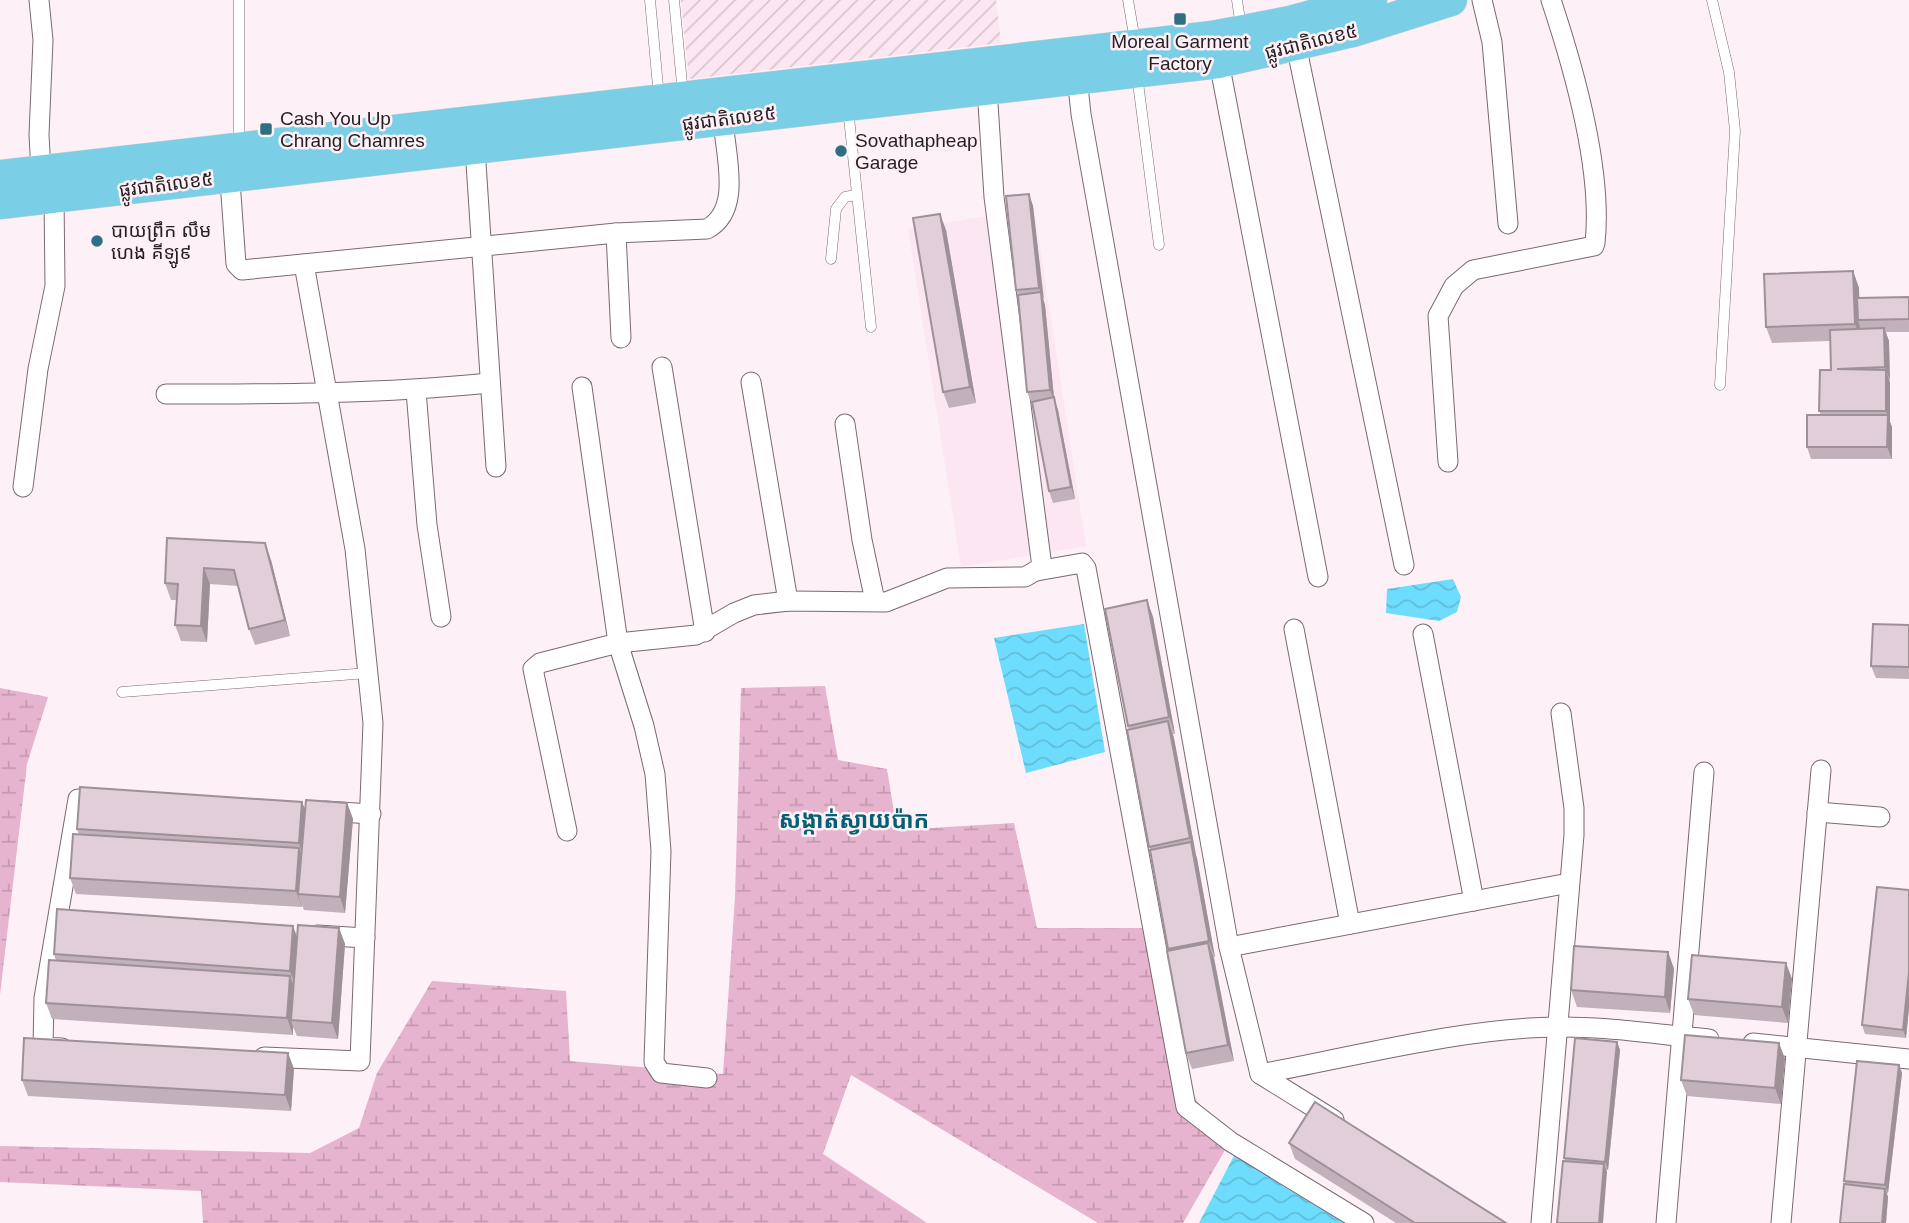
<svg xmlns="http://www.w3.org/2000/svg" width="1909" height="1223" font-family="Helvetica,'Noto Sans Khmer',sans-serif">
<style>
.built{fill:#fce6f1}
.industrial{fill:url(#industrial-furrows)}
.wetland{fill:url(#wetland-marsh)}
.water{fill:url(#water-waves)}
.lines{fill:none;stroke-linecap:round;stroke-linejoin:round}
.service-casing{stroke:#7b6972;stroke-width:11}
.minor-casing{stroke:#7b6972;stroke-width:21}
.trunk-casing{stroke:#d4d2d3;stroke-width:33}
.service{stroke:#fff;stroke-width:10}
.minor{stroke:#fff;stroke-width:19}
.trunk{stroke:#7acee6;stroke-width:32}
.wall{fill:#c2b1ba}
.shaded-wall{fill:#9e9097}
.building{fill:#e2ced8;stroke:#9e9097;stroke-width:2}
.poi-dot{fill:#2e7082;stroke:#fdf1f7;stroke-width:2.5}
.labels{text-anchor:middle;stroke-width:5;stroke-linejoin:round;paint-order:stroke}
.poi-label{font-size:19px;fill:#261f22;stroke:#fdf1f7;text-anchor:start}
.street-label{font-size:19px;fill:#261f22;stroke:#fdf1f7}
.quarter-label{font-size:23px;font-weight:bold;fill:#066074;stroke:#fdf1f7}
</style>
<defs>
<pattern id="industrial-furrows" width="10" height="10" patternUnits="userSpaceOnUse" patternTransform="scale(1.75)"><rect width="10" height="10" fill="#fce6f1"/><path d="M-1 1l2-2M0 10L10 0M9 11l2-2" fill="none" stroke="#d8c5ce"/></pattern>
<pattern id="wetland-marsh" width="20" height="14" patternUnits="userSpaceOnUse" patternTransform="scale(1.75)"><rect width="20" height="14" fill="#e6b4ce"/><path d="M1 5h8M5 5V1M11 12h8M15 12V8" fill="none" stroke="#c59ab1"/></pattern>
<pattern id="water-waves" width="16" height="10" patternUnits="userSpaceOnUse" patternTransform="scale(1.75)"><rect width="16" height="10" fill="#6eddfd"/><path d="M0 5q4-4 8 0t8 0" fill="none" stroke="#5fbdd9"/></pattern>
</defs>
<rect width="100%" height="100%" fill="#fdf1f7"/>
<polygon class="built" points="1034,208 1086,546 961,567 908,229"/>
<polygon class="industrial" points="681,0 996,0 1001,43 689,79"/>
<g class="wetland">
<polygon points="825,686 838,760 887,769 897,830 1014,823 1037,928 1146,928 1173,1069 1229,1143 1183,1223 1098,1223 851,1075 823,1154 927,1223 203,1223 201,1191 0,1182 0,1146 310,1153 359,1128 377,1073 432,981 566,991 570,1061 723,1074 735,897 741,688"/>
<polygon points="0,688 48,697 27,764 0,995"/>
</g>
<g class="water">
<polygon points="1453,579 1461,597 1457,612 1439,621 1386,613 1387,589"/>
<polygon points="1084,624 1105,752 1026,773 994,638"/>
<polygon points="1237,1150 1353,1223 1199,1223"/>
</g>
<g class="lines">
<g class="service-casing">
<g id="service">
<polyline points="650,0 659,97"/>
<polyline points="674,0 683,94"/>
<polyline points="1128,0 1135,41"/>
<polyline points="1237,0 1241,27"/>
<polyline points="1712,0 1729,72 1735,131 1720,385"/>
<polyline points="1137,75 1159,245"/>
<polyline points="848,108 871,327"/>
<polyline points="239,143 239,0"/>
<polyline points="831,259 836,209 845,197 856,195"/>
<polyline points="122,692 368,673"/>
</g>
</g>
<g class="minor-casing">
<g id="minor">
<polyline points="39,0 43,40 39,135 41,171"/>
<polyline points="1482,0 1492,42 1508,224"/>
<polyline points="1294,35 1404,565"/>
<polyline points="1219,62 1318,577"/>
<path d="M1076,67L1081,114L1229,947L1260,1074C1352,1057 1462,1028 1555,1027C1606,1026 1659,1035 1709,1039"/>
<polyline points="475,148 496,467"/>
<path d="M229,167L236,264L242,270L616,233L707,229C743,210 725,154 723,119"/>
<polyline points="616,233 621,338"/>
<polyline points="662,367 705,632"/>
<polyline points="751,382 788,601"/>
<polyline points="582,387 618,643 644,726 655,774 661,851 654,1062 661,1073 707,1078"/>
<polyline points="416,391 427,525 441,617"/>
<path d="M166,394C274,394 382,394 489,383"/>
<polyline points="845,424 862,540 875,601"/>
<path d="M1448,462L1438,316L1454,286L1473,270L1594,246L1595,243C1603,170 1574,69 1551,0"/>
<polyline points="23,487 38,369 55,286 54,196"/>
<polyline points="1037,571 1082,563 1086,568 1186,1107 1231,1142 1364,1223"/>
<polyline points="1294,629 1350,924"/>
<polyline points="1423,634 1474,901"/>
<polyline points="325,811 371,814"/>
<polyline points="1817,812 1880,817"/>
<polyline points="567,831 533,669 540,663 618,643 696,635 734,613 754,605 788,601 886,602 947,578 1025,577 1042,567 994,197 987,88"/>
<polyline points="317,935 365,938"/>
<polyline points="1229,947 1569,883"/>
<polyline points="1753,1043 1909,1059"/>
<polyline points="62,1048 43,1047 44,998 78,799 103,800"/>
<polyline points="264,1057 360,1061 373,723 355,549 304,264"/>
<polyline points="1260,1074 1334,1120"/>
<polyline points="1541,1223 1574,835 1574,808 1561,713"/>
<polyline points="1666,1223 1704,772"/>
<polyline points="1781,1223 1821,770"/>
</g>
</g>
<g class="trunk-casing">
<g id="trunk">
<polyline points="0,176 1212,37 1290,22 1371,0"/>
<polyline points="0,203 1219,62 1353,31 1451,0"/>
</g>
</g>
<use href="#service" class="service"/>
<use href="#minor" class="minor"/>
<use href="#trunk" class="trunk"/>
</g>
<g class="wall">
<polygon points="1029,194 1033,206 1043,300 1045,305 1054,398 1058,410 1075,499 1053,503 1049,491 1032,404 1027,392 1018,295 1016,290"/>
<polygon points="946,230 976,403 949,408 943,392"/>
<polygon points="1853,271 1859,288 1859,298 1909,297 1909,332 1886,332 1889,341 1890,422 1892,427 1892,459 1811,459 1807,447 1821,415 1819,411 1831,370 1830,341 1772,343 1766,327"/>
<polygon points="167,538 271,560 290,636 255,645 249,629 238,586 210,584 207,642 181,641 175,625 177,600 171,600 165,583"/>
<polygon points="1147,600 1153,617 1175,734 1173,734 1196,855 1215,957 1214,957 1234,1061 1192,1069 1186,1053 1128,726"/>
<polygon points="1909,625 1909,679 1876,678 1871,666"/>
<polygon points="302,802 305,809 347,803 353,819 345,913 304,910 302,905 302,907 76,894 70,878 79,835 77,829"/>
<polygon points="1909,890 1909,1008 1906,1038 1865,1034 1862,1025"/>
<polygon points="339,928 345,944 338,1039 297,1036 293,1027 293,1035 52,1019 46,1003 56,961 54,954 297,936"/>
<polygon points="1668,952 1674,969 1670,1013 1577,1007 1571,990"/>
<polygon points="1786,963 1792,979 1788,1023 1694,1015 1688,999"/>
<polygon points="1617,1042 1620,1050 1608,1170 1606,1170 1607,1172 1565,1161 1564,1158"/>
<polygon points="1779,1043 1785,1059 1781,1104 1687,1096 1681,1080"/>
<polygon points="288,1053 294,1069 291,1111 28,1096 22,1080"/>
<polygon points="1899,1065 1902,1073 1888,1193 1887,1193 1888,1197 1886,1223 1840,1223 1846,1185 1844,1181"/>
<polygon points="1289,1143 1506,1223 1396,1223 1295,1159"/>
</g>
<g class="shaded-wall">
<polygon points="1029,194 1033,206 1044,300 1039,288"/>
<polygon points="940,214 946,230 976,403 970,387"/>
<polygon points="1853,271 1859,288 1860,320 1858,320 1860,327 1860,340 1855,324"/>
<polygon points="1041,292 1045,305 1054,398 1058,410 1075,499 1071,487 1054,402 1050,390"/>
<polygon points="1884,328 1889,341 1890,380 1885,367"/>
<polygon points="1886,370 1890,383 1890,422 1892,427 1892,459 1887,447 1888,417 1886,411"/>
<polygon points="265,543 271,560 290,636 285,620"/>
<polygon points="204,568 210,584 207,642 201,626"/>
<polygon points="1147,600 1153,617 1175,734 1169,717"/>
<polygon points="1168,721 1174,738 1196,855 1190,838"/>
<polygon points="302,802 308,818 305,860 299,843"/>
<polygon points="347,803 353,819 345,913 340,897"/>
<polygon points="1191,842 1197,858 1215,957 1209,941"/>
<polygon points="299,848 305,864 298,894 302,907 296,891"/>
<polygon points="293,926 299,942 296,987 290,971"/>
<polygon points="339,928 345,944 338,1039 332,1023"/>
<polygon points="1208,943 1214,959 1234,1061 1228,1045"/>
<polygon points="1668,952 1674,969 1670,1013 1665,997"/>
<polygon points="1786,963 1792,979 1788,1023 1782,1007"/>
<polygon points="1909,972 1909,1008 1906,1038 1903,1030"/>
<polygon points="290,976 296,992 291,1020 293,1027 293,1035 287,1018"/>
<polygon points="1617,1042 1620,1050 1608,1170 1605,1162"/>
<polygon points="1779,1043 1785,1059 1781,1104 1775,1088"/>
<polygon points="288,1053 294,1069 291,1111 285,1095"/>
<polygon points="1899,1065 1902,1073 1888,1193 1885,1185"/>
<polygon points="1604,1164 1607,1172 1603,1223 1599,1223"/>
<polygon points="1885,1189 1888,1197 1886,1223 1882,1223"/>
</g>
<g class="building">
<polygon points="1029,194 1039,288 1016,290 1006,196"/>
<polygon points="940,214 970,387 943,392 913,218"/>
<polygon points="1853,271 1855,324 1766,327 1764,274"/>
<polygon points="1041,292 1050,390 1027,392 1018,295"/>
<polygon points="1909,297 1909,319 1858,320 1857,298"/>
<polygon points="1884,328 1885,367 1837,369 1886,370 1886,411 1819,411 1820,370 1831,370 1830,330"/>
<polygon points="1054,397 1071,487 1049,491 1032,402"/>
<polygon points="1807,415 1888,415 1887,447 1807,447"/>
<polygon points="167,538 265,543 285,620 249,629 234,570 204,568 201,626 175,625 178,584 165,583"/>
<polygon points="1147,600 1169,717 1128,726 1105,609"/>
<polygon points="1873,624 1909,625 1909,667 1871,666"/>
<polygon points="1168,721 1190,838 1149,847 1127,730"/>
<polygon points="80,787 302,802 299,843 77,829"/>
<polygon points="306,800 347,803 340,897 298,894"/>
<polygon points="73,834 299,848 296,891 70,878"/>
<polygon points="1191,842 1209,941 1168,949 1150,850"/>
<polygon points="1877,887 1909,890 1909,972 1903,1030 1862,1025"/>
<polygon points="57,909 293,926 290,971 54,954"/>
<polygon points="298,925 339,928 332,1023 291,1020"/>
<polygon points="1208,943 1228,1045 1186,1053 1167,951"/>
<polygon points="1574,946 1668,952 1665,997 1571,990"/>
<polygon points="1692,955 1786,963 1782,1007 1688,999"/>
<polygon points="49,960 290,976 287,1018 46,1003"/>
<polygon points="1685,1035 1779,1043 1775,1088 1681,1080"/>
<polygon points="24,1038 288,1053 285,1095 22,1080"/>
<polygon points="1575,1038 1617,1042 1605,1162 1564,1158"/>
<polygon points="1857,1061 1899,1065 1885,1185 1844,1181"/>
<polygon points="1315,1102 1506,1223 1415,1223 1289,1143"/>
<polygon points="1563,1161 1604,1164 1599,1223 1557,1223"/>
<polygon points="1844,1184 1885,1189 1882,1223 1840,1223"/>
</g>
<g class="poi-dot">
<rect x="1173" y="12" width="14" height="14" rx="3.5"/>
<rect x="259" y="122" width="14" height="14" rx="3.5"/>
<circle cx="841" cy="151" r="7"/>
<circle cx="97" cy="241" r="7"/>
</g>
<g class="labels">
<g class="poi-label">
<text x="1180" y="48" text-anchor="middle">Moreal Garment<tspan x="1180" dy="22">Factory</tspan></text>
<text x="280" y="125">Cash You Up<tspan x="280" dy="22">Chrang Chamres</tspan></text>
<text x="855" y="147">Sovathapheap<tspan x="855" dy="22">Garage</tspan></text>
<text x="111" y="237">បាយព្រឹក លឹម<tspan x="111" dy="22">ហេង គីឡូ៩</tspan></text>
</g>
<g class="street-label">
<text transform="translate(1311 41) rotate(-14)" y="7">ផ្លូវជាតិលេខ៥</text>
<text transform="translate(729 118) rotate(-7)" y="7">ផ្លូវជាតិលេខ៥</text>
<text transform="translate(166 184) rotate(-7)" y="7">ផ្លូវជាតិលេខ៥</text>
</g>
<g class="quarter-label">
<text x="854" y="828">សង្កាត់ស្វាយប៉ាក</text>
</g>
</g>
</svg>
